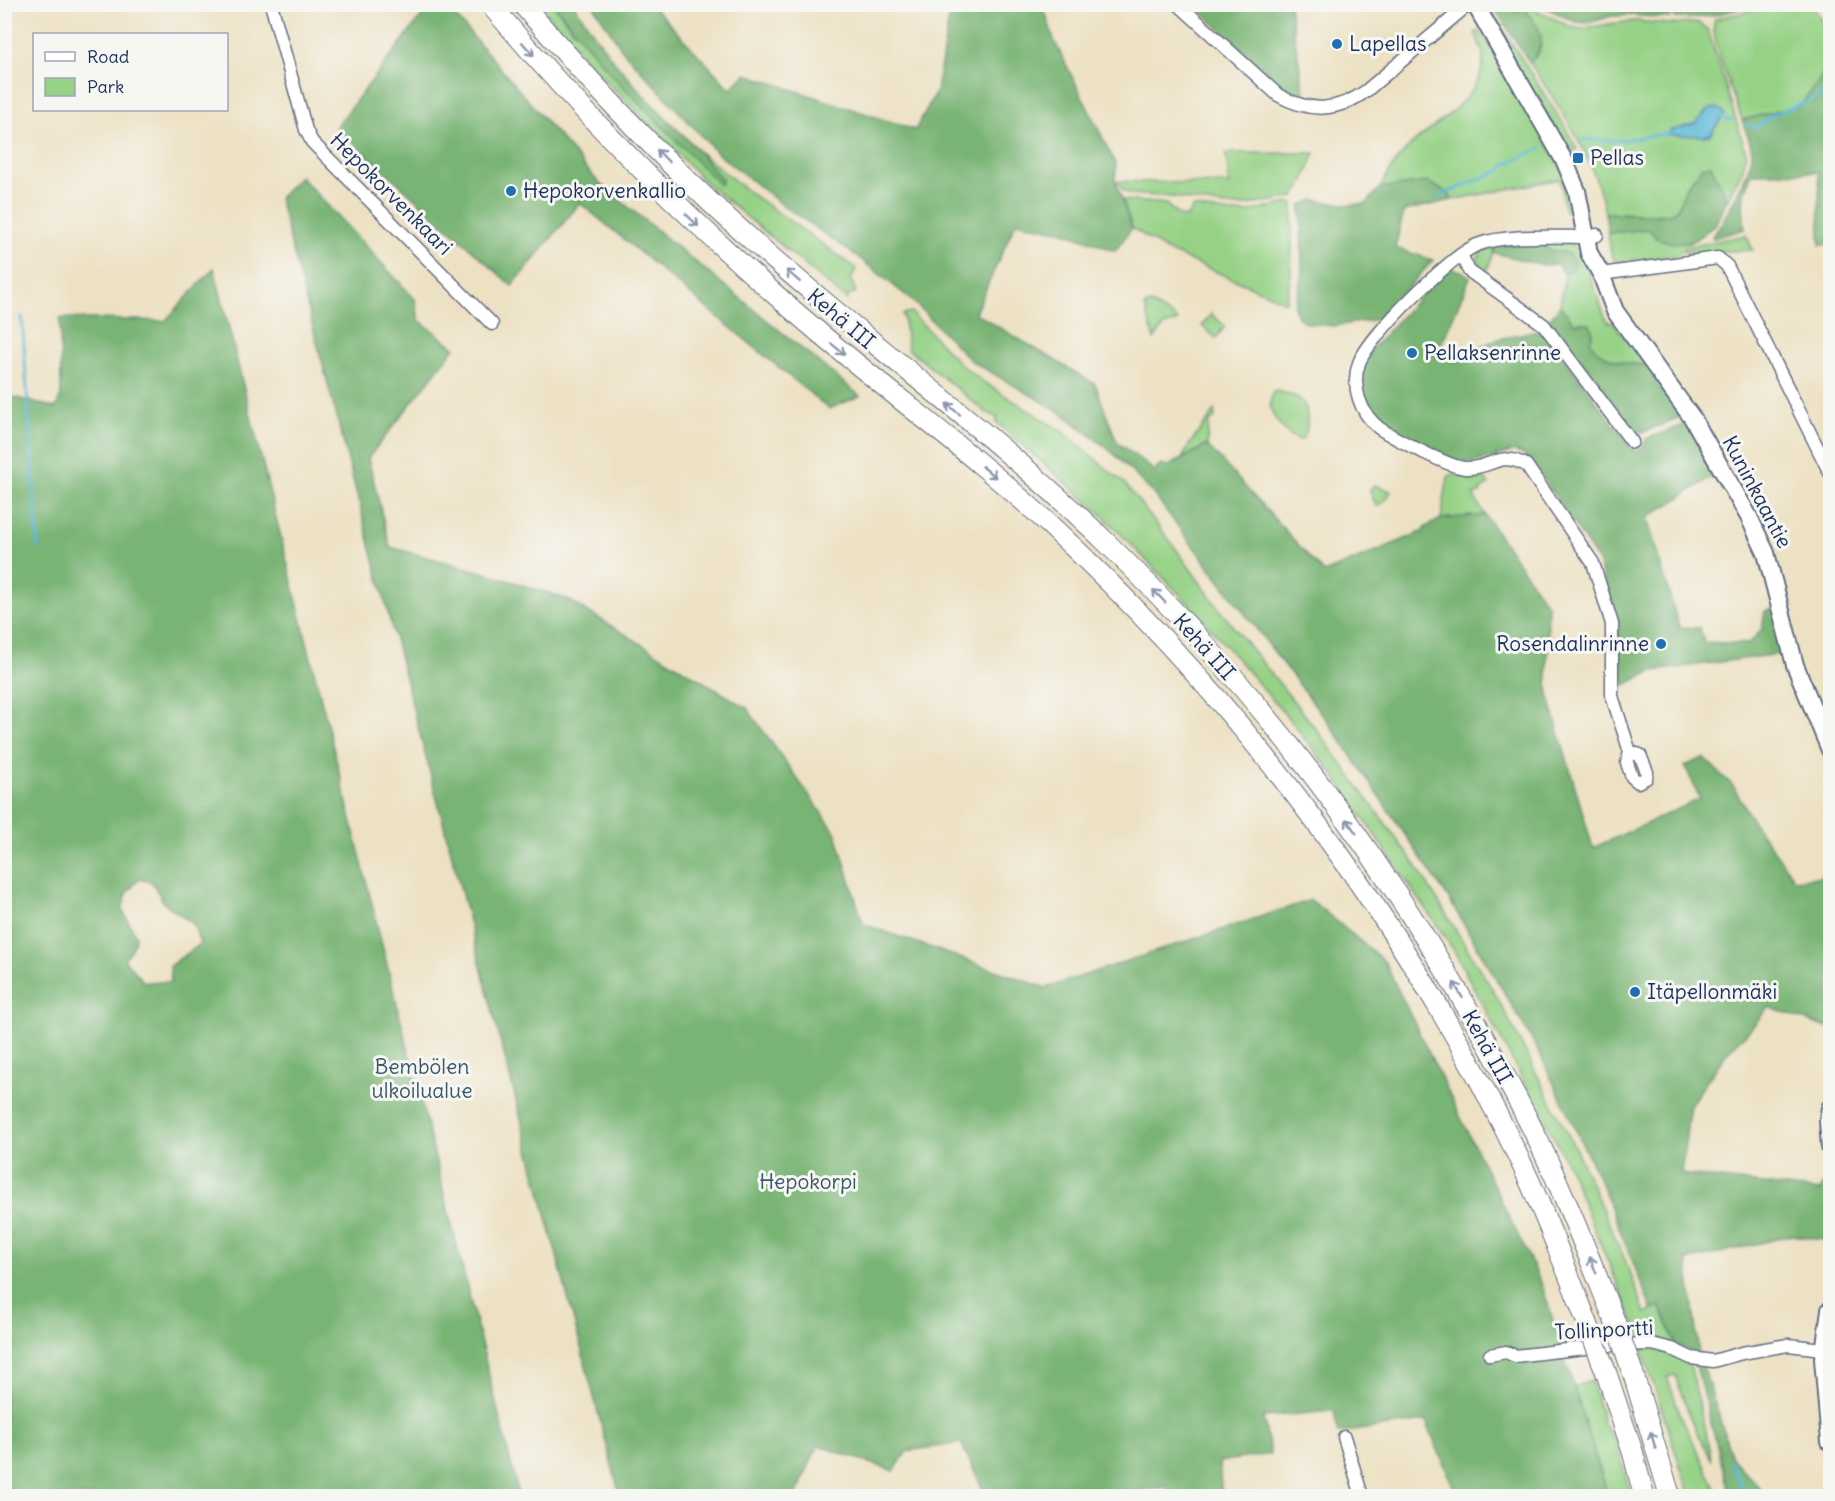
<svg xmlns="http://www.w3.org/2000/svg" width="1835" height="1501" font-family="Delius,sans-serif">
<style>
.green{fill:#96d286;stroke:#588072;stroke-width:1.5;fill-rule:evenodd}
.forest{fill:#78b473;stroke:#4a7268;stroke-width:1.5;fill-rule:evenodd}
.water{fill:#58b7d6;stroke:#3a739a;stroke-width:1.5}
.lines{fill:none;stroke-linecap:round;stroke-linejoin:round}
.stream{stroke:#58b7d6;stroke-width:3}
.minor-casing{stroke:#646d81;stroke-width:15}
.secondary-casing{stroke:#646d81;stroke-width:20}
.trunk-casing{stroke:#646d81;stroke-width:22}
.minor{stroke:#fff;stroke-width:12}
.secondary{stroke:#fff;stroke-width:16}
.trunk{stroke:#fff;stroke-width:20}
.trunk-bridge-casing{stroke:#646d81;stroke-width:22;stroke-linecap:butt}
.trunk-bridge{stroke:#fff;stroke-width:20}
.oneway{stroke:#8d97ae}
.poi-dot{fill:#1f6fb2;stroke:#f6f6f2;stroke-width:2}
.labels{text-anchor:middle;stroke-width:6;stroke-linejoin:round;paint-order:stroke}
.poi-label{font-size:21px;fill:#1b2f5e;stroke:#f6f6f2;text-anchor:start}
.street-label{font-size:21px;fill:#1b2f5e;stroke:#f6f6f2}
.park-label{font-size:21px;fill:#3a5868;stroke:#f6f6f2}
</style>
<rect width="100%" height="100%" fill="#f6f6f2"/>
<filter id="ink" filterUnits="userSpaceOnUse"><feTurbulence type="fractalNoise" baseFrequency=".0167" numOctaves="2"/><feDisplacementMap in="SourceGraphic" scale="12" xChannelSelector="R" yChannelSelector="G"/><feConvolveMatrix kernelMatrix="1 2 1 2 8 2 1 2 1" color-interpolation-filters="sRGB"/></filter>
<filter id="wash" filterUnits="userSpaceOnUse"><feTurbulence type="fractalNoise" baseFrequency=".008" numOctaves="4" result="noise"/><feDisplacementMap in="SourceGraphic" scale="24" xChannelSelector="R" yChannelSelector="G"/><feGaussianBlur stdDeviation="1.35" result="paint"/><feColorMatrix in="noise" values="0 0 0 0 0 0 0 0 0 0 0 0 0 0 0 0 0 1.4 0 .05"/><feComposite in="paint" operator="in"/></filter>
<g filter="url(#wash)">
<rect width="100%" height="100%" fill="#ede1c3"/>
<g class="green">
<polygon points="539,5 554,5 569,25 722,180 696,149 746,190 856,268 851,280 856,292 849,295 847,300 705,182 603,78"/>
<path d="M1776,5H1812C1823,20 1834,44 1830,63C1829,72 1806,98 1800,106L1742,120C1736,101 1707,34 1715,19Z"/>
<path d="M1528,6L1571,27L1581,29L1615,23L1636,21L1669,24L1699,23L1708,30L1746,152L1743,169L1727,200L1710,165C1703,170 1689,181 1685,189C1681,200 1681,207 1670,214L1605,213C1595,158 1561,109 1530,63L1538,54L1541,46L1527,12ZM1706,111L1721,119L1710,135L1704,136L1668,135L1670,131L1694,124L1699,121Z"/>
<polygon points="1489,8 1564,125 1577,149 1571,152 1560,138 1483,12"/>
<path d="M1479,31L1492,48L1561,167L1577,211L1565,212L1560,179L1452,200L1448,193L1380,188C1389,172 1397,158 1410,146C1436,121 1486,97 1483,55C1482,48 1477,39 1475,33Z"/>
<polygon points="1226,153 1315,153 1301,187 1294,197 1243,206 1224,206 1174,197 1131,194 1123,190 1115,181 1229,184"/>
<path d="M1123,200L1166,204C1173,209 1176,218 1187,217L1193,207L1230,213L1249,212L1289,203L1293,204L1291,274L1286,302L1168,251L1132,228Z"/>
<path d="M1649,229C1663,245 1673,243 1693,241L1677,256L1615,262L1611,254L1608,233Z"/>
<polygon points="1746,235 1753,250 1685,253 1692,246"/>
<path d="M1542,242H1571V246L1580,250L1605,317L1609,323L1612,322L1647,364C1631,367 1597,358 1590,341L1593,333L1582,322L1574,323L1560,306L1565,274L1570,271L1563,252L1549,250L1542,245Z"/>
<path d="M1494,245V253L1484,277L1481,274L1482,272C1477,264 1474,259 1482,252V249Z"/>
<polygon points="1151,304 1173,316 1178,321 1164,326 1154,339 1145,306"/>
<polygon points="911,312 962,366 985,383 1063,432 1125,484 1176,549 1222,613 1317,730 1415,864 1496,995 1576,1150 1629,1269 1645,1313 1660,1307 1677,1347 1641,1340 1564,1157 1453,949 1335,777 1290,720 1194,609 1099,512 996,422 998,418 986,412 908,349 903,314"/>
<polygon points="1211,314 1225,326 1216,338 1202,326"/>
<path d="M1278,391C1285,393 1295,395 1301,400C1309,408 1310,434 1301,440C1290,438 1276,423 1272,412C1269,406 1271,398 1273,392Z"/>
<polygon points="1215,411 1215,418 1209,422 1207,445 1182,459 1189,445"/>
<polygon points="1451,475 1470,476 1470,480 1484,478 1489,484 1480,490 1481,492 1473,495 1485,515 1441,519 1448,477"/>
<path d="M1374,485L1391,491C1388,498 1384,504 1376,506L1370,490Z"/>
<polygon points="1654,1348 1689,1360 1712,1461 1691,1420 1675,1375 1667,1377 1681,1417 1719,1496 1690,1496 1642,1349"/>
<polygon points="1591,1381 1601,1411 1602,1422 1617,1443 1631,1496 1608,1496 1574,1387"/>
</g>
<g class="forest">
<polygon points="1544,4 1670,5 1670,18 1631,15 1611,16 1589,23 1576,22 1542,6"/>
<polygon points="430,5 446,5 599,183 860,396 829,409 580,203 512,286 336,127"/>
<polygon points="554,5 574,5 609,55 645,97 694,146 722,180 720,185 610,73"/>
<polygon points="593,5 652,5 730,89 746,74 915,130 936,92 950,13 949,5 1043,5 1054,40 1116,165 1115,181 1132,228 1115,251 1068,233 1016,222 975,313 1095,384 1117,442 1155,471 1160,465 1169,466 1207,445 1324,573 1424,531 1424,528 1441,519 1485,515 1548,606 1547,682 1551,705 1593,848 1700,799 1685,766 1704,758 1733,786 1754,823 1795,880 1830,875 1830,1029 1769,1007 1748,1032 1729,1050 1690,1105 1681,1174 1820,1191 1830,1174 1830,1241 1792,1235 1687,1261 1699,1354 1677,1347 1661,1307 1652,1310 1601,1183 1537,1048 1449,899 1331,726 1151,491 1111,451 1057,410 971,361 913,301 858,257 784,206 718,154 623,51"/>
<polygon points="1194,5 1289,5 1305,98 1292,93 1278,83"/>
<path d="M1498,5L1528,6L1527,13C1543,30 1547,44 1530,63L1495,9Z"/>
<path d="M1674,5V4L1756,5C1729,11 1702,20 1674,18Z"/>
<path d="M1830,65C1825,124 1835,185 1830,244L1820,245L1819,172L1753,173C1740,192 1743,207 1745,229L1713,238L1712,236C1723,224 1753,168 1752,152C1751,141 1745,130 1742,120L1800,106Z"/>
<path d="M1711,165L1727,200L1715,225L1693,241L1673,243L1657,239L1649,229L1608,233L1605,213L1663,215C1683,213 1679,200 1686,187C1691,179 1698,177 1701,167Z"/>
<polygon points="300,176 415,299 419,320 455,348 368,458 390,547 482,572 567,599 747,708 836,833 863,924 1046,988 1311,900 1384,961 1541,1282 1608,1496 1549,1496 1543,1491 1504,1496 1457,1496 1426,1421 1338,1433 1334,1411 1263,1417 1271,1454 1219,1462 1222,1496 1171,1496 1168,1487 1121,1493 1115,1496 986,1496 961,1443 907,1451 894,1471 818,1445 796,1496 620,1496 279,198"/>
<polygon points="1428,182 1448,193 1452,200 1404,211 1395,248 1433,260 1380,319 1334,326 1306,323 1298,317 1294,307 1302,277 1301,205 1314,200 1349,205 1367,203 1380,188"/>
<polygon points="1542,242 1543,245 1549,250 1570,254 1575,263 1574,268 1565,274 1557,264 1543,265 1494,253 1494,245"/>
<path d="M214,268L519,1496H5V395L56,408L61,395L60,318L165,321ZM139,879L152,882L164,903L194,925L200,944C190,953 180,957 170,966L171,982H144L124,959L132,949L136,936L122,909L127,893Z"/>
<polygon points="1449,268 1461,271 1470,277 1437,355 1456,362 1494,340 1542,329 1633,450 1637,451 1643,447 1646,439 1688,423 1717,474 1647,518 1679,627 1700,628 1704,642 1749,644 1762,629 1765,611 1775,608 1784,648 1779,654 1653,671 1618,688 1618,628 1598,560 1544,480 1524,455 1514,451 1472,463 1455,461 1391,428 1374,415 1365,401 1360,385 1362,369 1370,351 1412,305"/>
<path d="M1560,306L1574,323H1588C1594,329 1593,333 1590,341C1597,358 1631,367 1647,364L1685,415L1644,432L1629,430L1546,324Z"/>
<polygon points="1695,1362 1702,1363 1732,1458 1767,1496 1730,1496"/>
</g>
<polygon class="water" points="1711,108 1718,108 1725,114 1710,134 1704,136 1668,135 1670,131 1694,124"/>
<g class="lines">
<g class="stream">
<polyline points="1722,118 1731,120"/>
<polyline points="1747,125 1756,128 1773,115 1825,94"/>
<polyline points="1583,140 1623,140 1671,133"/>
<polyline points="1442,195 1501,170 1506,164 1542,148"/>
<polyline points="22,317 38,548"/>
<polyline points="1731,1463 1747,1496"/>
</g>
</g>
</g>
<g filter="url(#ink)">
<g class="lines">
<g class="minor-casing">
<g id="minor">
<polyline points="271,4 306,130 312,142 492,324"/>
<path d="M1178,4L1278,95C1310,113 1337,112 1366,91L1469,4"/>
<path d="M1597,235L1586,237C1556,237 1505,234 1477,245C1450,256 1369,336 1359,363C1351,386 1360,413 1379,428C1394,438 1449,467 1465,468C1493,469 1497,450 1526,465L1593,563L1612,624V696L1630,752L1627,763L1632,777L1638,782L1646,778L1647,772L1640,755L1630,752"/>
<polyline points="1461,255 1469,271 1544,325 1632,442"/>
<polyline points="1601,274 1718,258 1727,266 1830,473"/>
<polyline points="1490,1355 1506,1352 1515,1356 1611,1345 1652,1344 1672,1349 1691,1358 1713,1361 1742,1353 1788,1345 1823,1349"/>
<polyline points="1344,1437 1362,1496"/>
</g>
</g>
<g class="secondary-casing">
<g id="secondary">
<polyline points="1475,4 1565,162 1577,191 1589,253 1601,274 1615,311 1693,419 1749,517 1766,553 1795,665 1830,750"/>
<polyline points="1830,1108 1828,1121 1830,1147"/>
<polyline points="1830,1310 1823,1359 1830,1442"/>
</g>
</g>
<g class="trunk-casing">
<g id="trunk">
<path d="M490,4C591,125 704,235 823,336C899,400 979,459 1051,526C1247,709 1410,927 1524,1169C1547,1219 1567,1271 1587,1322"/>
<path d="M522,4C595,87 670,168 753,241C870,345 998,436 1110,546C1283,714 1424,913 1532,1128C1563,1190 1588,1255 1614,1319"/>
<polyline points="1633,1373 1670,1496"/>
<polyline points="1607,1375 1633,1453 1644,1496"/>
</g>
</g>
<use href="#minor" class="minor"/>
<use href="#secondary" class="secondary"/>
<use href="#trunk" class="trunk"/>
<g class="trunk-bridge-casing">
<g id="trunk-bridge">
<polyline points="1614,1319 1633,1373"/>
<polyline points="1587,1322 1607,1375"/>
</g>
</g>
<use href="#trunk-bridge" class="trunk-bridge"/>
</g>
<defs><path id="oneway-shaft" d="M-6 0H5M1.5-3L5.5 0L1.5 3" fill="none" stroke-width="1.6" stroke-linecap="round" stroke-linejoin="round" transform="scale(1.5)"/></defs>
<g class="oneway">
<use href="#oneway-shaft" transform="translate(528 49) rotate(49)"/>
<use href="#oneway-shaft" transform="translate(663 156) rotate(-134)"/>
<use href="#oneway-shaft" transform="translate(692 220) rotate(44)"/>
<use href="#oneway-shaft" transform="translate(793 276) rotate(-139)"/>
<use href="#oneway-shaft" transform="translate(838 349) rotate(39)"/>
<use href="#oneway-shaft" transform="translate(953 409) rotate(-141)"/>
<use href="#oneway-shaft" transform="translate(989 472) rotate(40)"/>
<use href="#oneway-shaft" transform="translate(1159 596) rotate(-134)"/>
<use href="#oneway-shaft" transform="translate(1351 826) rotate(-126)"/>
<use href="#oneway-shaft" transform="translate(1458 990) rotate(-120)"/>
<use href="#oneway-shaft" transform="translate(1593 1265) rotate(-112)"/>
<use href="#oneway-shaft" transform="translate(1653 1440) rotate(-106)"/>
</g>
</g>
<g class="poi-dot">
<circle cx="1337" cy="44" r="6"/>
<rect x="1572" y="152" width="12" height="12" rx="3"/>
<circle cx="511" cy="191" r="6"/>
<circle cx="1412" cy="353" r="6"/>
<circle cx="1661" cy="644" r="6"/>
<circle cx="1635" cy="992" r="6"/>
</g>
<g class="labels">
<g class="poi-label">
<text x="1349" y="51">Lapellas</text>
<text x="1590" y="165">Pellas</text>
<text x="523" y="198">Hepokorvenkallio</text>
<text x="1424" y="360">Pellaksenrinne</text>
<text x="1649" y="651" text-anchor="end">Rosendalinrinne</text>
<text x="1647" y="999">Itäpellonmäki</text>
</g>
<g class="street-label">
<text transform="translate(391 194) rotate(45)" y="7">Hepokorvenkaari</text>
<text transform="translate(841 319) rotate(40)" y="7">Kehä III</text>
<text transform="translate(1757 492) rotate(62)" y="7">Kuninkaantie</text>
<text transform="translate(1204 647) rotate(48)" y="7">Kehä III</text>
<text transform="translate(1487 1047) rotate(61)" y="7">Kehä III</text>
<text transform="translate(1604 1330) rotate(-3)" y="7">Tollinportti</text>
</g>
<g class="park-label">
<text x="422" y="1074">Bembölen<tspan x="422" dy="24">ulkoilualue</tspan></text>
<text x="808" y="1189">Hepokorpi</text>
</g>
</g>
<rect width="1835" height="1501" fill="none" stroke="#f6f6f2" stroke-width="24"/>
<rect x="33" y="33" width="195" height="78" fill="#f6f6f2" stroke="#9ea6b7" stroke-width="1.5"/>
<rect x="45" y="52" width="30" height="9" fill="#ffffff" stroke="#9ea6b7" stroke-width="1.5"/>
<text x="87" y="63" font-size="18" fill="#1b2f5e">Road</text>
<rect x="45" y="78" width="30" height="18" fill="#96d286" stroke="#9ea6b7" stroke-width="1.5"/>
<text x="87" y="93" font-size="18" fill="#1b2f5e">Park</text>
</svg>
